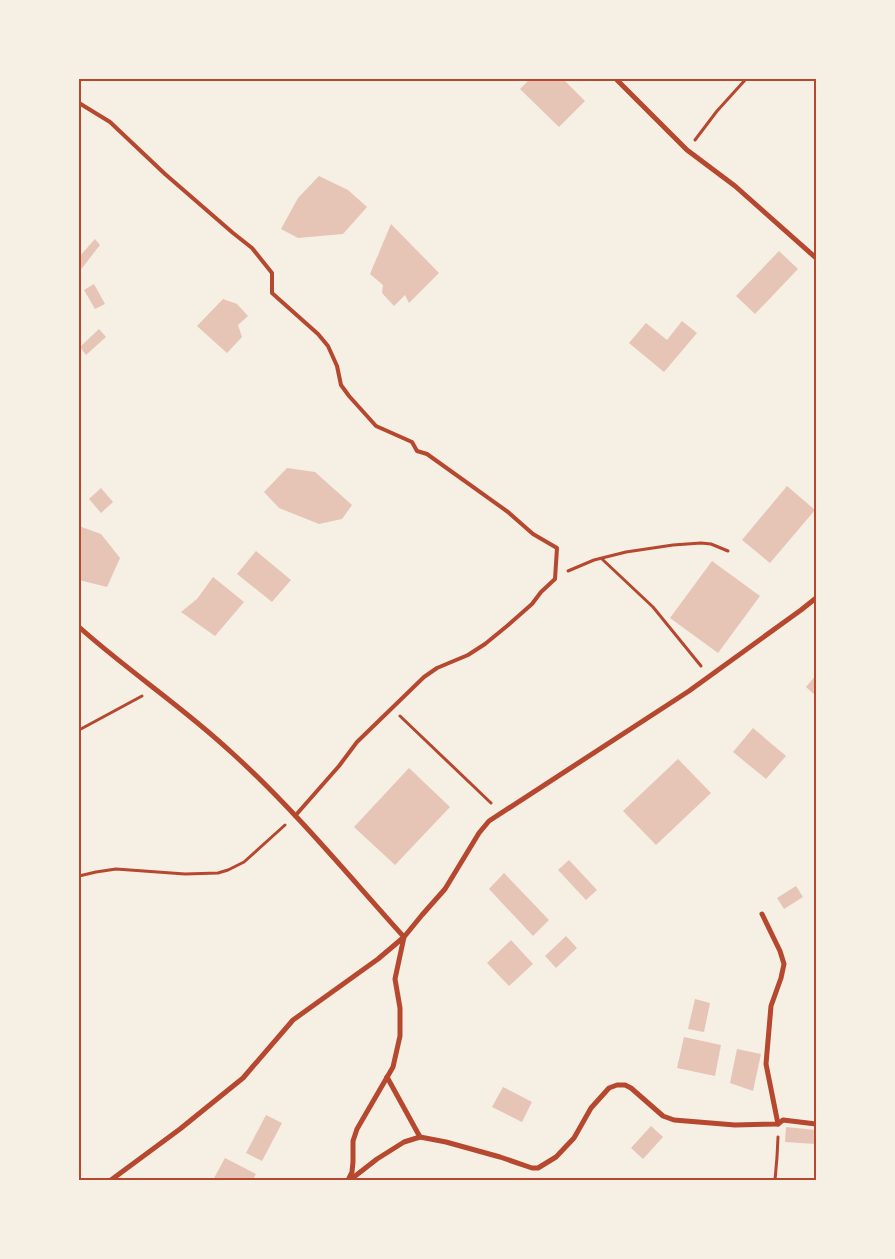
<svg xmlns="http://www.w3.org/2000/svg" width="895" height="1259" font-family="'PT Sans',sans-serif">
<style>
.building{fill:#e6c5b7}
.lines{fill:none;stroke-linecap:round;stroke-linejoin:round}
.path{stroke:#b5482f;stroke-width:3}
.service{stroke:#b5482f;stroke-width:4}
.minor{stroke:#b5482f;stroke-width:5}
.neatline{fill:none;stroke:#b5482f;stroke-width:2}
</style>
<rect width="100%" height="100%" fill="#f6efe4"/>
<g class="building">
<polygon points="530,79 563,79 585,101 559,127 520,89"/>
<polygon points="319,176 348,190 367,207 343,234 298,238 281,229 298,198"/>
<polygon points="391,224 439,273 409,303 405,295 394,306 382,293 383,285 370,274"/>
<polygon points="95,239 100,245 79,272 79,257"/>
<polygon points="779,251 798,269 755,314 736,296"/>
<polygon points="94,284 105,304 95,309 84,290"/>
<polygon points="223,299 237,304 248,316 238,325 242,337 227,353 197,326"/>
<polygon points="682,321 697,333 664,372 629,343 646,323 667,340"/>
<polygon points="99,329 106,337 86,355 80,347"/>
<polygon points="287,468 315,472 352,505 342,519 319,524 279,508 264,492"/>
<polygon points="787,486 815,510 770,563 742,540"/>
<polygon points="101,488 113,502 101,513 89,499"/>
<polygon points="79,526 101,534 120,558 107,587 79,580"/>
<polygon points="256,551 291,580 272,602 237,574"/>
<polygon points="712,561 760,596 718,653 670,618"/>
<polygon points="213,577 244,602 215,636 181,612 197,599"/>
<polygon points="816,675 816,696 806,687"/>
<polygon points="753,728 786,756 766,779 733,752"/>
<polygon points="678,759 711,793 656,845 623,811"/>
<polygon points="409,768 450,807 395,865 354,827"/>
<polygon points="569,860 597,890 586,900 558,870"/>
<polygon points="504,873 549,920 533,936 489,889"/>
<polygon points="796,886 803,897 784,909 777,898"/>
<polygon points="566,936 577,948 556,968 545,956"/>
<polygon points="511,940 533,964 509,986 487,963"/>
<polygon points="695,999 710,1003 704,1032 688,1029"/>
<polygon points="684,1037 721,1045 715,1076 677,1068"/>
<polygon points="737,1049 761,1054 753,1091 730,1083"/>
<polygon points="503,1087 532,1102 522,1122 492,1107"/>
<polygon points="266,1115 282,1123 262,1161 246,1153"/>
<polygon points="651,1126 663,1137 643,1159 631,1148"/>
<polygon points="786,1127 816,1130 816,1144 785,1142"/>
<polygon points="225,1158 256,1174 253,1180 213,1180"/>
</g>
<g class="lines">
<g class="path">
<polyline points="695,140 717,111 746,79"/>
<polyline points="602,559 653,607 701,666"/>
<polyline points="568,571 594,560 626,552 673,545 701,543 711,544 728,551"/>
<polyline points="400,716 491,803"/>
<polyline points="79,730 142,696"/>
<polyline points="79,876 96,872 116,869 185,874 218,873 228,870 244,862 285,825"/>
<polyline points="775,1180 777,1157 778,1137"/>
</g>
<polyline class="service" points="79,103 110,122 165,174 233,233 252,248 272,273 272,293 318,334 328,346 337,366 341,385 349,396 376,426 412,442 417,451 427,454 508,512 533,534 557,548 555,579 541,592 532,604 507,626 485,644 468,655 437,668 424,677 357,742 339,766 295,816"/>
<g class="minor">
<polyline points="616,79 687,150 735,186 816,258"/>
<path d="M79,627C128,671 183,707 231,752C293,808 348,875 404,937L395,979L400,1008V1036L393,1067L357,1129L353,1141V1162L352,1172L348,1180"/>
<polyline points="762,914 780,951 784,964 781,978 771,1006 766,1064 778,1124"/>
<polyline points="387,1077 420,1137"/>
<polyline points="111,1180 180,1129 243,1078 293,1020 378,959 404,937 422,915 445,889 479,833 489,821 689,691 801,610 816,598"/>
<polyline points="350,1180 377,1159 404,1142 420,1137 446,1142 500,1157 532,1168 538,1168 556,1157 574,1138 591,1108 609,1088 617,1085 625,1085 631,1088 663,1116 674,1120 735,1125 778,1124 783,1120 816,1124"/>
</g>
</g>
<rect width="895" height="1259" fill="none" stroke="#f6efe4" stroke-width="160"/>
<rect x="80" y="80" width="735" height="1099" class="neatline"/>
</svg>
